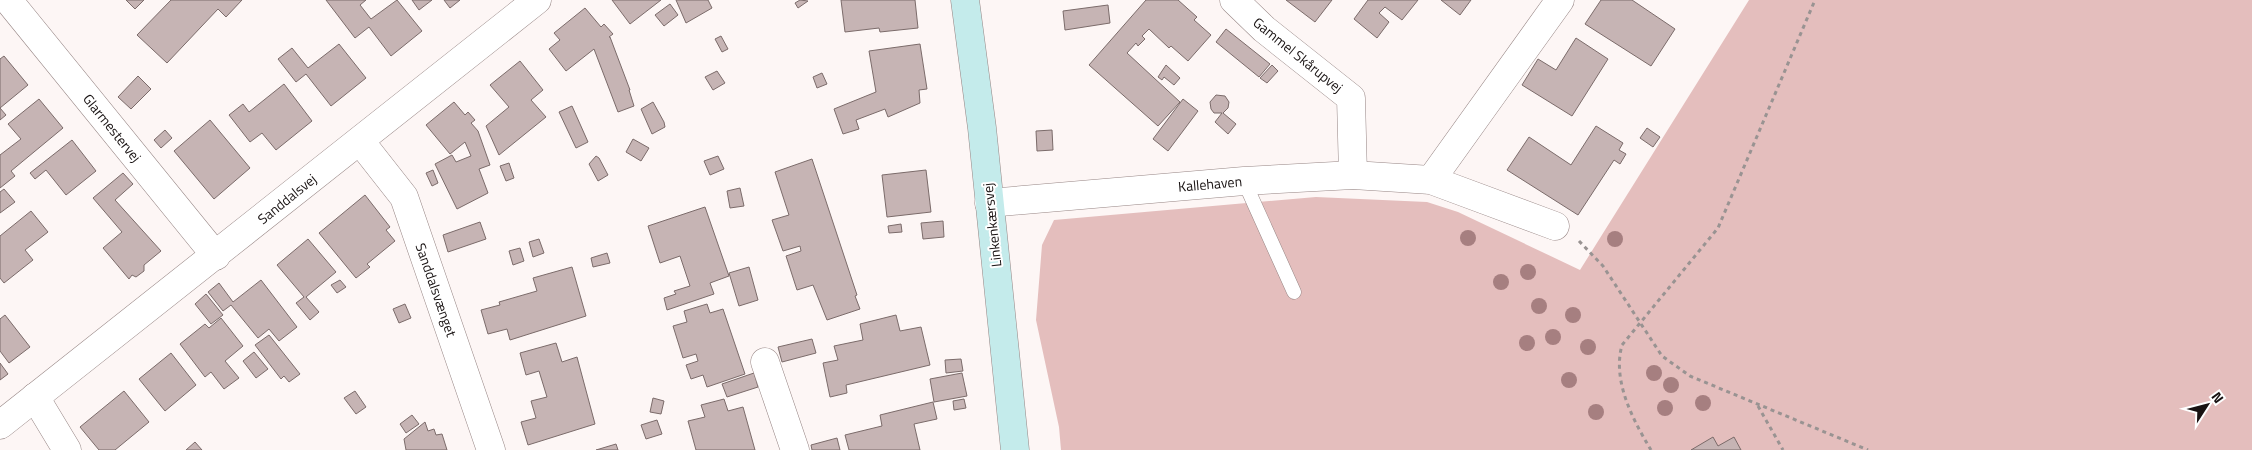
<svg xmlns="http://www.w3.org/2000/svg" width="2252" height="450" font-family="'Titillium Web',sans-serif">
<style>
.green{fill:#e4bebd}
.building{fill:#c6b4b4;stroke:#7b6b6a}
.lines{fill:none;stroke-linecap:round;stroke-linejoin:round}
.lane-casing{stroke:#978685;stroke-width:15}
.street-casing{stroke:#978685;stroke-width:29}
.secondary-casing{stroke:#978685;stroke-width:29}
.path{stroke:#999392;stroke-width:3;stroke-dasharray:4 4;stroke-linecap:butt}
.lane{stroke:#fff;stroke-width:14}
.street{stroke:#fff;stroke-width:28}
.secondary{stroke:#c4ebeb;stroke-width:28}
.tree{fill:#a67f80}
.labels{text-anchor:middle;stroke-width:4;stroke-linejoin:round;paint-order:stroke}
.street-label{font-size:14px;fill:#181212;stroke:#fff}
</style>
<rect width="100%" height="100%" fill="#fdf6f5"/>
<polygon class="green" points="1749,0 2252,0 2252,450 1061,450 1059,427 1036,320 1042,245 1054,220 1316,197 1427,202 1458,212 1580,270"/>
<g class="building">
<polygon points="126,0 144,0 135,9"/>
<polygon points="171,0 242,0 226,17 218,9 167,63 137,35"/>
<polygon points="326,0 366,0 360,5 371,19 397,0 422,31 391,56 369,27 355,38"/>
<polygon points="412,0 432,0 419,10"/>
<polygon points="444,0 460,0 450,8"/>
<polygon points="612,0 661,0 630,24"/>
<polygon points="676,0 708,0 712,8 686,23"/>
<polygon points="800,0 808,1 798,8 795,3"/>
<polygon points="841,0 915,0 918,28 880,32 879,28 845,32"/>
<polygon points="1146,0 1178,0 1197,17 1194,20 1211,35 1188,61 1171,46 1169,48 1149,29 1142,36 1145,39 1138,46 1136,43 1127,53 1180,102 1158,126 1089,65"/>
<polygon points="1286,0 1332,0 1315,22"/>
<polygon points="1368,0 1418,0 1402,20 1385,7 1379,13 1389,22 1377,38 1354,19"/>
<polygon points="1441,0 1471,0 1460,15"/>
<polygon points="1601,0 1632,0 1675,29 1651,66 1585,24"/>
<polygon points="670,4 678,15 664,26 655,15"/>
<polygon points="1108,5 1110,23 1065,30 1063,11"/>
<polygon points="585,8 601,27 604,24 613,34 609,37 610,37 630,90 629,90 634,106 618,112 594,49 566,71 549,49 560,40 554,33"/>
<polygon points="1226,29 1270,64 1259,77 1216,42"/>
<polygon points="721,36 728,49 722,52 715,39"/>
<polygon points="1576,38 1608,59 1572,116 1522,85 1538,59 1556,70"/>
<polygon points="339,44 366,78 331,106 306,74 296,82 278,59 292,48 308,68"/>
<polygon points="920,44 927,89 919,90 920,103 888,117 885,109 856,120 859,129 843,134 834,109 876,92 869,51"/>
<polygon points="4,56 28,85 0,108 6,115 0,120 0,59"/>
<polygon points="520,61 543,90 531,100 546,117 499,155 486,126 509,107 490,85"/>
<polygon points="1166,65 1180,78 1174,85 1164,77 1162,80 1158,77"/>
<polygon points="1272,65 1278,71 1267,83 1260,78"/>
<polygon points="717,71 725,83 713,90 705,77"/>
<polygon points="822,73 827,84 817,88 813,77"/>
<polygon points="138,76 151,89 131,109 118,97"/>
<polygon points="284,84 312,121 276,150 262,133 250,142 229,115 243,104 249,112"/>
<polygon points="1216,95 1225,96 1229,102 1228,108 1223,113 1236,124 1228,134 1215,122 1222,113 1214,113 1211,109 1210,102"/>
<polygon points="39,99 63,128 11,171 15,176 0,188 0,155 21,139 8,124"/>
<polygon points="1183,99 1198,111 1168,151 1153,139"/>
<polygon points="454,102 465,115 468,112 475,120 471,123 478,131 490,165 479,169 488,193 457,209 435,164 452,155 456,162 471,156 465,142 450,154 426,125"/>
<polygon points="653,102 664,122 665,127 652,134 641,109"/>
<polygon points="572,106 588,142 576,148 559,112"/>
<polygon points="210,120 250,168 214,199 174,151"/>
<polygon points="1596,126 1623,143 1619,150 1626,154 1620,164 1614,160 1578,215 1507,170 1529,137 1571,165"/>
<polygon points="1647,128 1660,137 1653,147 1640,138"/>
<polygon points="165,130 172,138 161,148 154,140"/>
<polygon points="1052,130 1053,150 1037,151 1036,131"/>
<polygon points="633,139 649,148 641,161 626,152"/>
<polygon points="72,140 96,171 66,195 46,170 35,179 30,173"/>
<polygon points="596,156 599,158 608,175 598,181 589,164"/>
<polygon points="718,156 724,169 710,175 704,161"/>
<polygon points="812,159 857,295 855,296 860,309 827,320 813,285 797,290 786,256 801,251 800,246 783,251 772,220 789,215 775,172"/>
<polygon points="509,163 514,178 506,181 500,166"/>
<polygon points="433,170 438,183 432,186 426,173"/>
<polygon points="926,170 931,212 887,217 882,175"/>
<polygon points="123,173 133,184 115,200 161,251 144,265 144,271 136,277 132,275 129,279 103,248 122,232 93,198"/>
<polygon points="740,188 744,206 730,208 727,191"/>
<polygon points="4,189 15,202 0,213 0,192"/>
<polygon points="365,195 390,227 386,230 395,241 367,264 370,267 356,278 319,233"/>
<polygon points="705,207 729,276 710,283 714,294 667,310 664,298 676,294 674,291 690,286 680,256 660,263 648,226"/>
<polygon points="31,211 48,232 25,250 33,260 4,283 0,278 0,236"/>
<polygon points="943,221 944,237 923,239 921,223"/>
<polygon points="480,222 486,239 448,252 443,235"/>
<polygon points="901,224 902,232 889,233 888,226"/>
<polygon points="308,239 336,272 306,297 319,312 310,320 296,303 304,297 277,265"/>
<polygon points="539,239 544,253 533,257 529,242"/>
<polygon points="520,248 524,261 513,265 509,251"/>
<polygon points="607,253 610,263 593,267 591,258"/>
<polygon points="572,267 586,316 510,340 507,329 488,334 481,310 500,305 499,302 537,291 533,278"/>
<polygon points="749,267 758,300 739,306 729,273"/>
<polygon points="261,280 297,327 279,341 269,329 258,338 231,305 223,311 208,292 219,283 233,302"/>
<polygon points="340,280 346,287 337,293 331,285"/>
<polygon points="206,294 223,315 211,324 195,304"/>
<polygon points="405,304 411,318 399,323 393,309"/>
<polygon points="707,304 710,313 723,309 745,374 707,387 703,375 691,379 686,365 698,361 696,354 683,358 673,326 687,322 684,311"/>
<polygon points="5,315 30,347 9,363 0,351 0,319"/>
<polygon points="896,315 900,331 921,327 930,365 846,385 847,393 830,397 823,363 838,360 834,346 863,340 860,324"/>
<polygon points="221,318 243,346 225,361 239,378 224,389 211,372 205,377 180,344 205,324 209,328"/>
<polygon points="269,335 300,374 289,382 284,376 281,379 255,345"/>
<polygon points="812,339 816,353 782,362 778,347"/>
<polygon points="556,343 562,362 577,357 595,424 528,445 521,422 536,418 531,401 547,397 539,371 526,375 520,353"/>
<polygon points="254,352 268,369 256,378 243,361"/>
<polygon points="171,353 196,385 165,411 139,379"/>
<polygon points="961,359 963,371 946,373 945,360"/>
<polygon points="0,363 8,374 0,380"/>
<polygon points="754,373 758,387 727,397 722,384"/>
<polygon points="962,373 967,396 934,402 930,379"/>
<polygon points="124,391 149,422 115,450 99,450 80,427"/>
<polygon points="355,391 366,407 356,414 344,398"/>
<polygon points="653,398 664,401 661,414 650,412"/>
<polygon points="724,399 728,411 743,407 755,450 696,450 688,421 705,417 701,405"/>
<polygon points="964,399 966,408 954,410 953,401"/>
<polygon points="933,402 937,419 914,424 920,450 849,450 845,435 882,426 880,415"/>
<polygon points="412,415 419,424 406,433 400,424"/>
<polygon points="657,420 662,434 646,439 641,425"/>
<polygon points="425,422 428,431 434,429 436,435 442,434 447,450 406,450 404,439"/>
<polygon points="1713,437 1718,446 1734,437 1741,450 1691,450"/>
<polygon points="837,438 840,450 812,450 811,445"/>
<polygon points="195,442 202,450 186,450"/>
<polygon points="616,444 618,450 596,450"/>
</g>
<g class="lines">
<g class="lane-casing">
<polyline id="lane" points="1244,181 1294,292"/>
</g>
<g class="street-casing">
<g id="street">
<polyline points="8,0 216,256"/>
<polyline points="1234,0 1264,29 1351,98 1353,175"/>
<polyline points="360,141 404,197 491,450"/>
<polyline points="1431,180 1560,0"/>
<polyline points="989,203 1244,181 1353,175 1431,180 1555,226"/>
<polyline points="765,362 795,450"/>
<polyline points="35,397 67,450"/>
<polyline points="0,425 537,0"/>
</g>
</g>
<g class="secondary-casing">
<polyline id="secondary" points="965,0 982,128 1015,450"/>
</g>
<g class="path">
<polyline points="1579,241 1603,266 1662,356 1690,376 1868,450"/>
<polyline points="1758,406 1783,450"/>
<path d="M1651,450C1633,420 1612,381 1622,345L1718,228L1815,0"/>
</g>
<use href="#lane" class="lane"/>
<use href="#street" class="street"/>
<use href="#secondary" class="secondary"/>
</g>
<g class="tree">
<circle cx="1468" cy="238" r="8"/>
<circle cx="1615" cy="239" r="8"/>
<circle cx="1528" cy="272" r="8"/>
<circle cx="1501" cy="282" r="8"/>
<circle cx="1539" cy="306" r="8"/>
<circle cx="1573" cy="315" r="8"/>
<circle cx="1553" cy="337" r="8"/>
<circle cx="1527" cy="343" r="8"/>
<circle cx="1588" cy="347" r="8"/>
<circle cx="1654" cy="373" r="8"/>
<circle cx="1569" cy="380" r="8"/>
<circle cx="1671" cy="385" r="8"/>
<circle cx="1703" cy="403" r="8"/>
<circle cx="1665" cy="408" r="8"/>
<circle cx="1596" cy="412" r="8"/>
</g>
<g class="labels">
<g class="street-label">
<text transform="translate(1298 55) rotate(39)" y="5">Gammel Skårupvej</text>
<text transform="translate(112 128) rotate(51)" y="5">Glarmestervej</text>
<text transform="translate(1210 184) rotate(-5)" y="5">Kallehaven</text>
<text transform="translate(287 199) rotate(-39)" y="5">Sanddalsvej</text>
<text transform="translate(992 225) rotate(-96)" y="5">Linkenkærsvej</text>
<text transform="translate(436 290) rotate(71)" y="5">Sanddalsvænget</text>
</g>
</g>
<g transform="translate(2207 405) rotate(54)" stroke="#ffffff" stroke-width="4" paint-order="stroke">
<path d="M0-4L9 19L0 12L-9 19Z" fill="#181212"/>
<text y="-8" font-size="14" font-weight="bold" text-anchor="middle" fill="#181212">N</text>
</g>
</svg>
